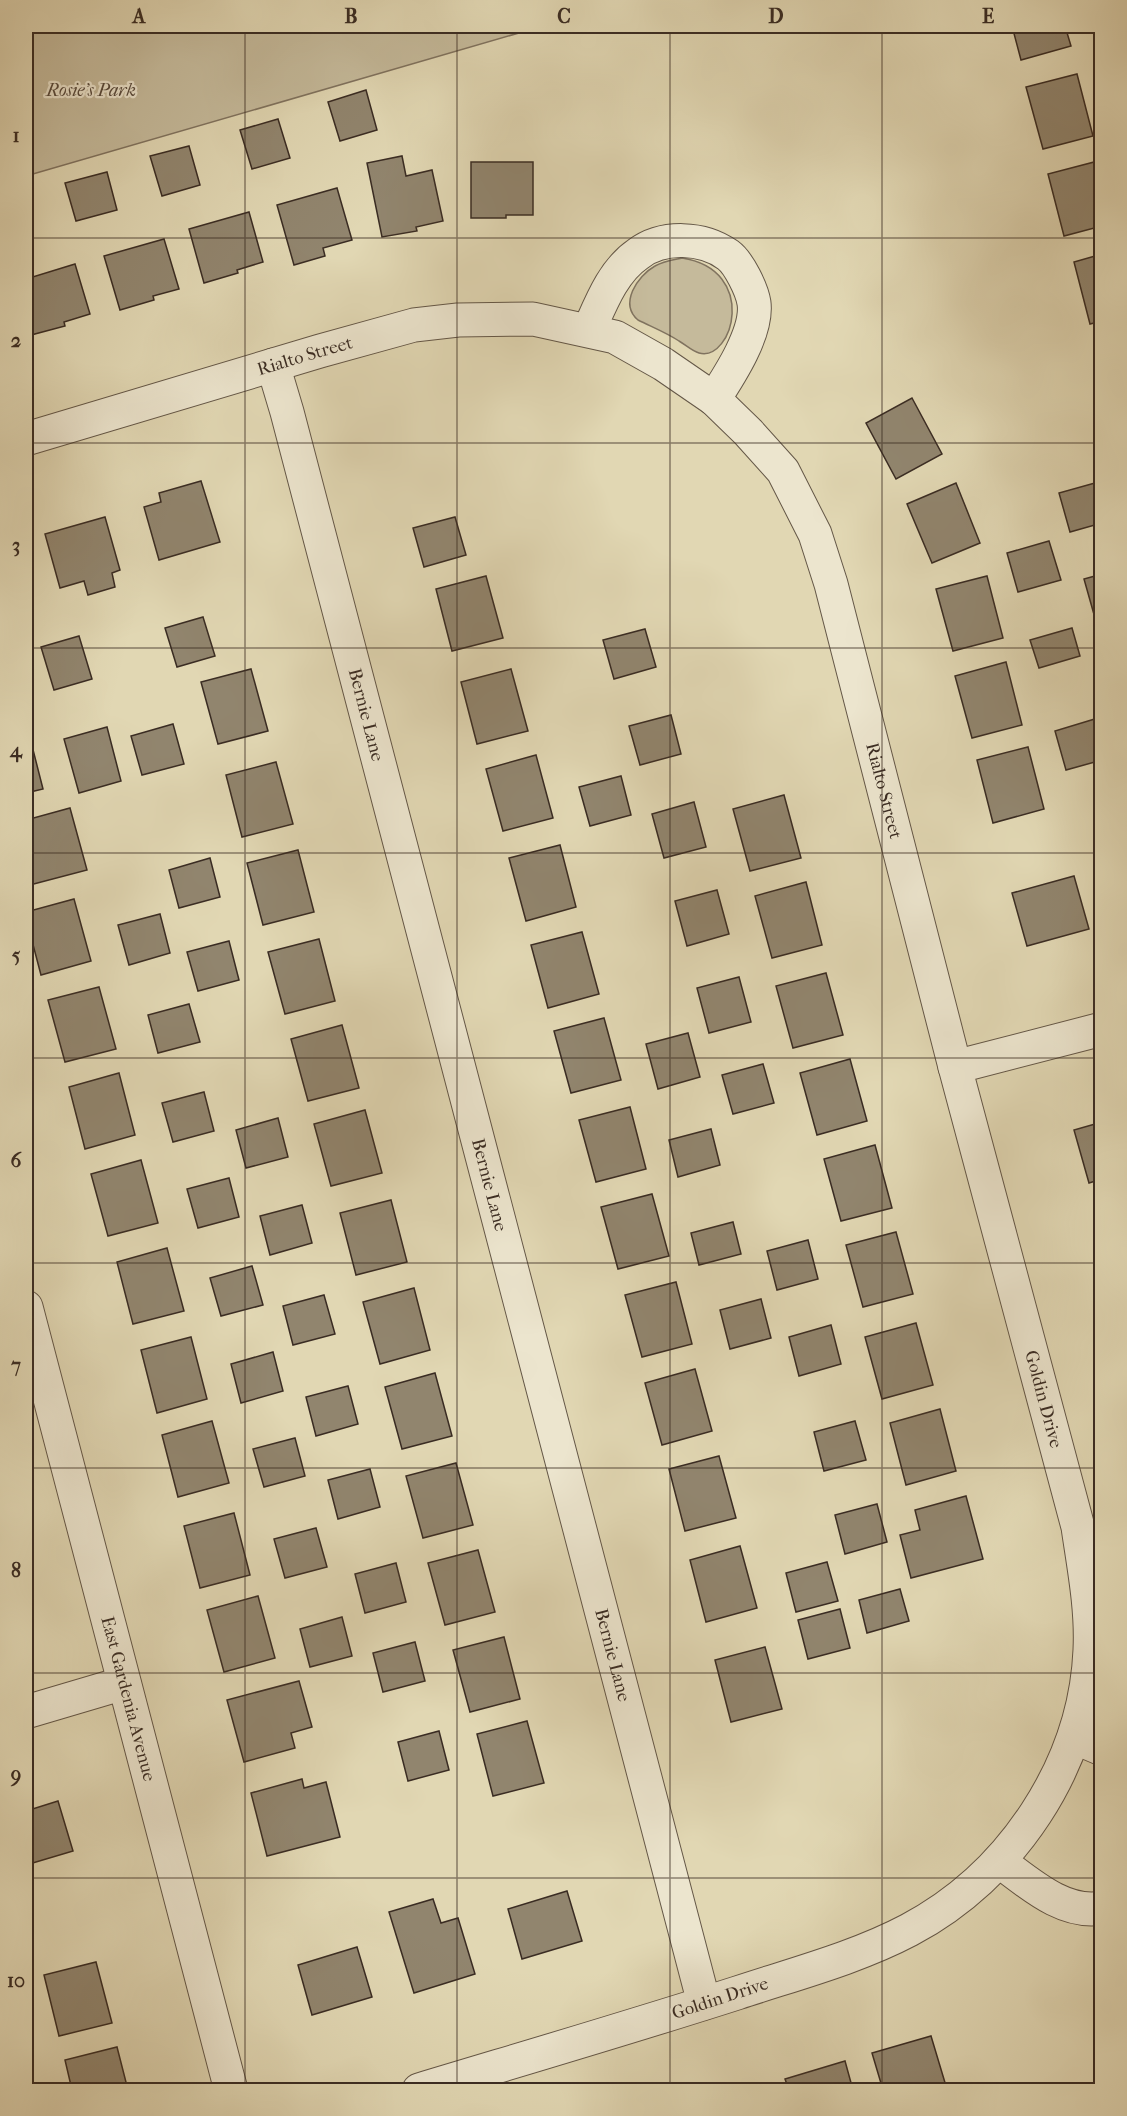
<svg xmlns="http://www.w3.org/2000/svg" width="1127" height="2116" font-family="'IM FELL French Canon',serif">
<style>
.green{fill:#c5ba9b;stroke:#80735f;stroke-width:1.5}
.building{fill:#91856e;stroke:#3a2c23;stroke-width:1.5}
.lines{fill:none;stroke-linecap:round;stroke-linejoin:round}
.minor-casing{stroke:#645747;stroke-width:35}
.minor{stroke:#ece5ce;stroke-width:33}
.grid{fill:none;stroke:#3a2c23;stroke-width:1.5;stroke-opacity:0.55}
.labels{text-anchor:middle;stroke-width:4.5;stroke-linejoin:round;paint-order:stroke}
.park-label{font-size:18px;font-style:italic;fill:#56483b;stroke:#ece5ce}
.street-label{font-size:18px;fill:#3a2c23;stroke:#ece5ce}
.neatline{fill:none;stroke:#3a2c23;stroke-width:2}
.grid-label{font-size:20px;text-anchor:middle;font-weight:bold;fill:#3a2c23}
</style>
<rect width="100%" height="100%" fill="#e1d7b3"/>
<filter id="stains"><feTurbulence type="fractalNoise" baseFrequency=".00333" numOctaves="4"/><feColorMatrix values="0 0 0 0 .2 0 0 0 0 .09 0 0 0 0 .02 0 0 0 .5 -.17"/></filter>
<radialGradient id="worn" r=".72"><stop offset=".6" stop-color="#630" stop-opacity="0"/><stop offset="1" stop-color="#630" stop-opacity=".3"/></radialGradient>
<g class="green">
<polygon points="26,26 543,26 26,176"/>
<path d="M682,258C759,270 733,362 699,353C692,351 686,345 679,341C667,333 652,327 638,320C619,304 637,276 655,266C663,261 672,260 682,258Z"/>
</g>
<g class="building">
<polygon points="1012,26 1065,26 1071,46 1021,60"/>
<polygon points="1077,74 1093,136 1043,149 1026,87"/>
<polygon points="366,90 377,130 340,141 328,102"/>
<polygon points="278,119 290,158 252,169 240,130"/>
<polygon points="189,146 200,185 162,196 150,156"/>
<polygon points="402,156 406,176 432,170 443,221 416,227 417,231 382,237 367,163"/>
<polygon points="1098,161 1102,173 1102,226 1064,236 1048,174"/>
<polygon points="471,162 533,162 533,215 506,215 506,218 471,218"/>
<polygon points="107,172 117,210 76,221 65,183"/>
<polygon points="337,188 352,240 323,248 325,256 294,265 277,205"/>
<polygon points="249,212 263,262 237,270 238,273 204,283 189,229"/>
<polygon points="164,239 179,289 153,296 154,300 120,310 104,256"/>
<polygon points="1102,254 1102,321 1090,324 1074,262"/>
<polygon points="75,264 90,314 64,322 65,326 31,335 26,317 26,279"/>
<polygon points="1102,347 1102,366 1097,348"/>
<polygon points="912,398 942,454 896,479 866,423"/>
<polygon points="201,481 220,542 159,560 144,507 161,502 159,493"/>
<polygon points="1102,481 1102,523 1070,532 1059,493"/>
<polygon points="956,483 980,543 932,563 907,504"/>
<polygon points="105,517 120,570 112,573 115,587 88,595 84,581 60,588 45,534"/>
<polygon points="455,517 466,555 424,567 413,528"/>
<polygon points="1049,541 1061,580 1018,592 1007,553"/>
<polygon points="1102,574 1102,616 1095,618 1084,579"/>
<polygon points="486,576 503,638 452,651 436,589"/>
<polygon points="987,576 1003,638 953,651 936,589"/>
<polygon points="203,617 215,656 177,667 165,628"/>
<polygon points="1072,628 1080,656 1039,668 1030,640"/>
<polygon points="645,629 656,667 614,679 603,640"/>
<polygon points="79,636 92,679 54,690 41,647"/>
<polygon points="1006,662 1022,725 972,738 955,676"/>
<polygon points="251,669 268,731 218,744 201,682"/>
<polygon points="511,669 528,731 477,744 461,682"/>
<polygon points="671,715 681,754 640,765 629,726"/>
<polygon points="1098,718 1102,732 1102,760 1066,770 1055,731"/>
<polygon points="173,724 184,764 142,775 131,736"/>
<polygon points="27,726 43,789 26,793 26,727"/>
<polygon points="107,727 121,781 79,793 64,739"/>
<polygon points="1028,747 1044,809 993,823 977,760"/>
<polygon points="536,755 553,818 503,831 486,769"/>
<polygon points="276,762 293,824 242,837 226,775"/>
<polygon points="621,776 631,815 590,826 579,787"/>
<polygon points="784,795 801,858 750,871 733,809"/>
<polygon points="694,802 706,847 664,858 652,814"/>
<polygon points="70,808 87,870 26,886 26,820"/>
<polygon points="560,845 576,907 526,921 509,858"/>
<polygon points="298,850 314,912 263,925 247,863"/>
<polygon points="210,858 220,897 179,908 169,870"/>
<polygon points="1074,876 1089,929 1027,946 1012,893"/>
<polygon points="806,882 822,945 772,958 755,896"/>
<polygon points="717,890 729,934 687,946 675,901"/>
<polygon points="74,899 91,961 41,975 26,918 26,912"/>
<polygon points="160,914 170,953 129,965 118,925"/>
<polygon points="582,932 599,994 548,1008 531,945"/>
<polygon points="319,939 335,1001 285,1014 268,952"/>
<polygon points="229,941 239,980 198,991 187,952"/>
<polygon points="826,973 843,1035 793,1048 776,986"/>
<polygon points="739,977 751,1022 709,1033 697,988"/>
<polygon points="99,987 116,1049 65,1062 48,1000"/>
<polygon points="189,1004 200,1042 158,1053 148,1015"/>
<polygon points="604,1018 621,1080 571,1093 554,1031"/>
<polygon points="342,1025 359,1088 308,1101 291,1039"/>
<polygon points="688,1033 700,1077 658,1089 646,1044"/>
<polygon points="850,1059 867,1121 817,1135 800,1073"/>
<polygon points="763,1064 774,1103 733,1114 722,1075"/>
<polygon points="119,1073 135,1135 85,1149 69,1087"/>
<polygon points="204,1092 214,1131 173,1142 162,1103"/>
<polygon points="630,1107 646,1169 596,1182 579,1120"/>
<polygon points="365,1110 382,1173 331,1186 314,1124"/>
<polygon points="278,1118 288,1157 246,1168 236,1130"/>
<polygon points="1102,1122 1102,1179 1089,1183 1074,1130"/>
<polygon points="711,1129 720,1165 678,1177 669,1140"/>
<polygon points="875,1145 892,1208 841,1221 824,1159"/>
<polygon points="141,1160 158,1223 108,1236 91,1174"/>
<polygon points="229,1178 239,1217 198,1228 187,1189"/>
<polygon points="652,1194 669,1256 618,1269 601,1207"/>
<polygon points="391,1200 407,1262 356,1275 340,1213"/>
<polygon points="302,1205 312,1243 270,1255 260,1216"/>
<polygon points="733,1222 741,1254 699,1265 691,1233"/>
<polygon points="896,1232 913,1294 863,1307 846,1245"/>
<polygon points="808,1240 818,1279 777,1290 767,1251"/>
<polygon points="167,1248 184,1311 133,1324 117,1262"/>
<polygon points="252,1266 263,1305 221,1316 210,1278"/>
<polygon points="676,1282 692,1344 642,1357 625,1295"/>
<polygon points="414,1288 430,1350 380,1364 363,1302"/>
<polygon points="324,1295 335,1334 293,1345 283,1306"/>
<polygon points="761,1299 771,1338 730,1349 720,1310"/>
<polygon points="916,1323 933,1385 882,1399 865,1337"/>
<polygon points="831,1325 841,1364 799,1376 789,1337"/>
<polygon points="191,1337 207,1399 157,1413 141,1350"/>
<polygon points="273,1352 283,1391 241,1403 231,1364"/>
<polygon points="695,1369 712,1431 662,1445 645,1383"/>
<polygon points="435,1373 452,1436 402,1449 385,1387"/>
<polygon points="348,1386 358,1424 316,1436 306,1397"/>
<polygon points="940,1409 956,1471 906,1485 890,1423"/>
<polygon points="212,1421 229,1483 178,1497 162,1435"/>
<polygon points="855,1421 866,1460 824,1471 814,1432"/>
<polygon points="295,1438 305,1476 264,1487 253,1449"/>
<polygon points="719,1456 736,1518 685,1531 669,1469"/>
<polygon points="456,1463 473,1525 423,1538 406,1476"/>
<polygon points="370,1469 380,1507 338,1519 328,1480"/>
<polygon points="966,1496 983,1559 911,1578 900,1535 920,1530 915,1510"/>
<polygon points="877,1504 887,1542 845,1554 835,1515"/>
<polygon points="234,1513 250,1575 200,1588 184,1526"/>
<polygon points="316,1528 327,1567 285,1578 274,1539"/>
<polygon points="740,1546 757,1608 706,1622 690,1560"/>
<polygon points="478,1550 495,1612 445,1625 428,1563"/>
<polygon points="827,1562 838,1601 796,1612 786,1573"/>
<polygon points="396,1563 406,1602 365,1613 355,1574"/>
<polygon points="900,1589 909,1621 867,1633 859,1600"/>
<polygon points="258,1596 275,1658 224,1672 207,1610"/>
<polygon points="840,1609 850,1648 808,1659 798,1620"/>
<polygon points="342,1617 352,1656 310,1667 300,1629"/>
<polygon points="504,1637 520,1699 470,1712 453,1650"/>
<polygon points="415,1642 425,1681 383,1692 373,1653"/>
<polygon points="765,1647 782,1709 731,1722 715,1660"/>
<polygon points="299,1681 312,1727 291,1733 295,1748 244,1762 227,1700"/>
<polygon points="527,1721 544,1783 493,1796 477,1734"/>
<polygon points="439,1731 449,1770 408,1781 398,1742"/>
<polygon points="302,1779 304,1788 326,1782 340,1837 267,1856 251,1793"/>
<polygon points="58,1801 73,1851 26,1865 26,1811"/>
<polygon points="567,1891 582,1941 522,1959 508,1909"/>
<polygon points="433,1899 441,1923 458,1918 475,1974 414,1993 389,1912"/>
<polygon points="357,1947 372,1997 312,2015 298,1965"/>
<polygon points="96,1962 112,2023 59,2036 44,1975"/>
<polygon points="931,2036 946,2086 930,2090 883,2090 872,2053"/>
<polygon points="117,2047 128,2090 72,2090 65,2060"/>
<polygon points="845,2061 853,2090 789,2090 785,2079"/>
</g>
<g class="lines">
<g class="minor-casing">
<g id="minor">
<path d="M589,330C601,303 613,271 638,254C663,235 703,237 728,255C739,263 752,290 754,303C758,332 729,376 714,399"/>
<path id="s1" d="M273,365L287,412L704,2003"/>
<path id="s2" d="M26,439L320,351L414,325L458,320L533,319L615,337L663,364L714,399L748,432L783,471L815,534L831,584L955,1067L1078,1527C1084,1568 1092,1609 1090,1650C1085,1766 1011,1876 909,1930C856,1958 794,1974 737,1993C631,2027 525,2058 419,2090"/>
<polyline points="955,1067 1102,1029"/>
<path id="s3" d="M26,1307L231,2090"/>
<polyline points="26,1712 124,1683"/>
<polyline points="1074,1737 1102,1749"/>
<path d="M999,1861C1028,1882 1063,1915 1102,1908"/>
</g>
</g>
<use href="#minor" class="minor"/>
</g>
<path class="grid" d="M245,26V2090M457,26V2090M670,26V2090M882,26V2090M26,238H1102M26,443H1102M26,648H1102M26,853H1102M26,1058H1102M26,1263H1102M26,1468H1102M26,1673H1102M26,1878H1102"/>
<g class="labels">
<g class="park-label">
<text x="91" y="96">Rosie's Park</text>
</g>
<g class="street-label">
<text dy="6" stroke="none"><textPath href="#s2" startOffset="291">Rialto Street</textPath></text>
<text dy="6" stroke="none"><textPath href="#s1" startOffset="362">Bernie Lane</textPath></text>
<text dy="6" stroke="none"><textPath href="#s2" startOffset="1161">Rialto Street</textPath></text>
<text dy="6" stroke="none"><textPath href="#s1" startOffset="848">Bernie Lane</textPath></text>
<text dy="6" stroke="none"><textPath href="#s2" startOffset="1790">Goldin Drive</textPath></text>
<text dy="6" stroke="none"><textPath href="#s1" startOffset="1334">Bernie Lane</textPath></text>
<text dy="6" stroke="none"><textPath href="#s3" startOffset="405">East Gardenia Avenue</textPath></text>
<text transform="translate(720 1998) rotate(-18)" y="6">Goldin Drive</text>
</g>
</g>
<rect width="1127" height="2116" fill="none" stroke="#e1d7b3" stroke-width="66"/>
<rect x="33" y="33" width="1061" height="2050" class="neatline"/>
<g class="grid-label">
<text x="139" y="23">A</text>
<text x="351" y="23">B</text>
<text x="564" y="23">C</text>
<text x="776" y="23">D</text>
<text x="988" y="23">E</text>
<text x="16" y="142">1</text>
<text x="16" y="347">2</text>
<text x="16" y="552">3</text>
<text x="16" y="757">4</text>
<text x="16" y="962">5</text>
<text x="16" y="1167">6</text>
<text x="16" y="1372">7</text>
<text x="16" y="1577">8</text>
<text x="16" y="1782">9</text>
<text x="16" y="1987">10</text>
</g>
<rect width="100%" height="100%" filter="url(#stains)"/>
<rect width="100%" height="100%" fill="url(#worn)"/>
</svg>
